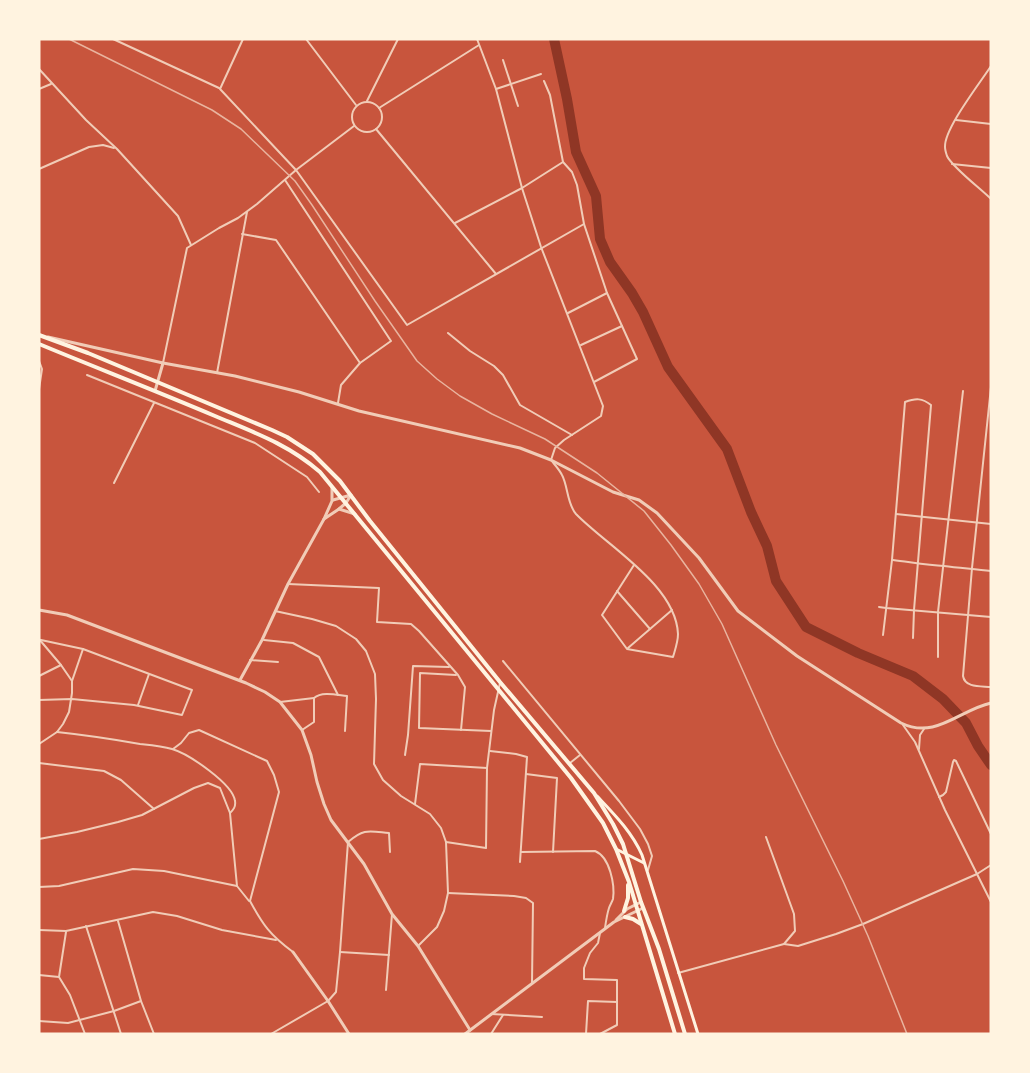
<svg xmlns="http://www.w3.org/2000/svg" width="1030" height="1073" font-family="'Varela Round',sans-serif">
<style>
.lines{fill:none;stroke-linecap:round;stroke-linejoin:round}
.river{stroke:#8f3625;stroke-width:10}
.minor{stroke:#f1ccb7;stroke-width:2}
.tertiary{stroke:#f1ccb7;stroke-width:3}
.secondary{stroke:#fff3e0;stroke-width:3}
.primary{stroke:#fff3e0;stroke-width:4}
.rail{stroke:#e9b49f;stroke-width:1.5}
</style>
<rect width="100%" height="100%" fill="#c8553d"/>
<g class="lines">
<polyline class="river" points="554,39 567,99 576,152 596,196 600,239 610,262 632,293 643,312 668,367 727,449 751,512 767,546 776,581 806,627 858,653 913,676 943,699 966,723 978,746 991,765"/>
<g class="minor">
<polyline points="113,39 219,88"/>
<polyline points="243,39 220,89 296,170 407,325 584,224"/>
<polyline points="306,39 356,105"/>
<path d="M477,39L496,89L522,188L541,247L603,406L601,416L564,440L555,448L551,460C554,464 559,469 562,475C568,486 567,504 576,514C607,546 676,585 678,634C678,642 675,650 673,657L627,649L602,615L634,565"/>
<polyline points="503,60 518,106"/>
<path d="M991,66C980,83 944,129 945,147C945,150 946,153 947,156C952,167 981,189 991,199"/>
<polyline points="39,69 86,120 117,149 178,216 191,245"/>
<polyline points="544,81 550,95 563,162 572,172 577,185 584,224 607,293 637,359 594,382"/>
<polyline points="39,89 51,84"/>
<polyline points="496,89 541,74"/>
<polyline points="367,101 398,39"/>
<circle cx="367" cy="117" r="15"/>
<polyline points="379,108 479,45"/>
<polyline points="956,120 991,124"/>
<polyline points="376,129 496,274"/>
<polyline points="952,164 991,168"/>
<polyline points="39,169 89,147 103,145 114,148"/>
<polyline points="285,180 391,341 360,363 341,385 338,403"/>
<polyline points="455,223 522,188 563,162"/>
<polyline points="242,234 276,240 360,363"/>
<polyline points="568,313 607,293"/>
<polyline points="448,333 470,351 494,366 503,375 520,405 572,435"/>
<polyline points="581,345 622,326"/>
<polyline points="39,361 42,369 39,389"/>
<polyline points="163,363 187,248 219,228 238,218 257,204 296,170 354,126"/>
<polyline points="217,373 247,212"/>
<polyline points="87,375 255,443 307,477 319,492"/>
<path d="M991,387L972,568L963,676C965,688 981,686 991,687"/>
<polyline points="114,483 154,403"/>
<polyline points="896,514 991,524"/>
<path d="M893,560C910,562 927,565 944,566C960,568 975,569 991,571"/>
<polyline points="288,584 379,588 377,622 411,624 419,631 458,675 465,687 461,730"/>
<polyline points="617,591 650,629"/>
<polyline points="879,607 886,608 991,617"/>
<polyline points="275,611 312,619 336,626 356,639 366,651 375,674 376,699 374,764 383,780 401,796 430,814 441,828 446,842 448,893 444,911 437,927 418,946"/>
<path d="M883,635L892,560L905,402C916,398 922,398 931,405L914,610L913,638"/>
<polyline points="39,639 61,665 72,681 72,693 69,712 63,724 57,732 39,744"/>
<polyline points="264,640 293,643 319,657 338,695"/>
<polyline points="628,648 672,610"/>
<polyline points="938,657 938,612 963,391"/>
<polyline points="250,660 278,662"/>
<polyline points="503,661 619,801 640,829 648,844 652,856 648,870"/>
<polyline points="456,675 420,673 419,728 491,731"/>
<polyline points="39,676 61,665"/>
<polyline points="72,681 83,649"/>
<polyline points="39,700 72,699 134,705 182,715 192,690 83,649 41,640"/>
<polyline points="280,702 314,698"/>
<polyline points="138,705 149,674"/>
<polyline points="903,725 915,742 945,810 991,902"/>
<path d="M302,730L314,722V698C322,691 337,695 347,696L345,731"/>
<path d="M57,732C85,735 112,739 140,744C150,745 162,746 172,749C189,754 233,784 235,801C236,807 233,810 230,813"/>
<path d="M173,749L181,743L189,733L199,730L267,761L274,775L279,792L250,901C263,925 270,935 293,952"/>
<polyline points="919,749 920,735 924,729"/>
<polyline points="490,751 516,754 527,757 520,862"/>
<polyline points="405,755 408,735 413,666 449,667"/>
<polyline points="39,763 104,771 121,780 154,809"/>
<polyline points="570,763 580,755"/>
<polyline points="526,774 557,778 553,852"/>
<polyline points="939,797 943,795 946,792 953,762 954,760 956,761 991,834"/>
<polyline points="415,804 420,764 487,768"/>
<polyline points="39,839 77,832 118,822 142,815 194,788 208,783 220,788 230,813 237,886 249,901"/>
<polyline points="446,842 486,848 487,768 494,710 500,683"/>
<path d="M521,852L595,851C610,857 615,885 613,899C612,902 610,905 609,908C607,914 606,921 605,928"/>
<polyline points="39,887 59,886 133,869 164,871 237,886"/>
<polyline points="448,893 514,896 526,898 533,903 532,983"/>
<polyline points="118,921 141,1001 154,1034"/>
<polyline points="86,926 121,1034"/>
<polyline points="39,930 66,931 153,912 177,916 222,930 276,940"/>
<polyline points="66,932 59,977 70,995 85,1034"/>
<polyline points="600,933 598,943 590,953 584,968 584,979 617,980 617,1025 600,1034"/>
<polyline points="784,944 798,946 836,934 863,924 977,874 991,865"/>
<polyline points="340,952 389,955"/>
<polyline points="678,973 784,944 795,931 794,914 766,837"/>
<polyline points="39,975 59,977"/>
<polyline points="386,990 392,914"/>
<polyline points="491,1014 542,1017"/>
<polyline points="39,1021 68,1023 114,1011 141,1001"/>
<path d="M271,1034L328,1001L336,992L340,952L348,842C364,828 369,831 389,833L390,852"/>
<polyline points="491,1034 503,1015"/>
<polyline points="586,1034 588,1001 617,1002"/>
</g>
<g class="tertiary">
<polyline points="48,337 163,363"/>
<path d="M155,391L163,363L235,376L299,392L359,411L520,448L551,460L613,492L639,500L657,513L699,558L738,611L797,656L901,723C936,740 959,710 991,703"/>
<polyline points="332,487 332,501 324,519 339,509 355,514"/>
<polyline points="333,500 351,495 346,503 339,509"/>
<polyline points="39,610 67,615 246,683 265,692 280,702 302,730 311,755 317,782 324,804 331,820 364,864 392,914 418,946 470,1030"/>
<polyline points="240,680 262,640 288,584 324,519"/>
<polyline points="616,920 627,909 641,902"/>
<polyline points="293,952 328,1001 349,1034"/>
<polyline points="465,1034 614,922 643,908"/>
</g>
<g class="secondary">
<path d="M597,796C614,814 632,832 642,855L698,1034"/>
<polyline points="616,849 644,863"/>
</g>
<g class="primary">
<polyline points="39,335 88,353 272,430 287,437 313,454 340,481 370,521 500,682 594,793 613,824 623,844 641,902 659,949 685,1034"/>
<path d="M39,344C97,368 156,391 215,416C253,432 288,444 320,472L571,778L603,823L616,849L629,882L675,1034"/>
<polyline points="624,911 628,898 628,885"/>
<polyline points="625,917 633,919 641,924"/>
</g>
<polyline class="rail" points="69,39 212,110 241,129 295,181 312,205 375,301 417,361 437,379 460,396 492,414 545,439 597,473 644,511 671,545 699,584 722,624 776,745 843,881 868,936 907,1034"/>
</g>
<rect width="1030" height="1073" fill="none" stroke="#fff3e0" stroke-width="81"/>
</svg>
